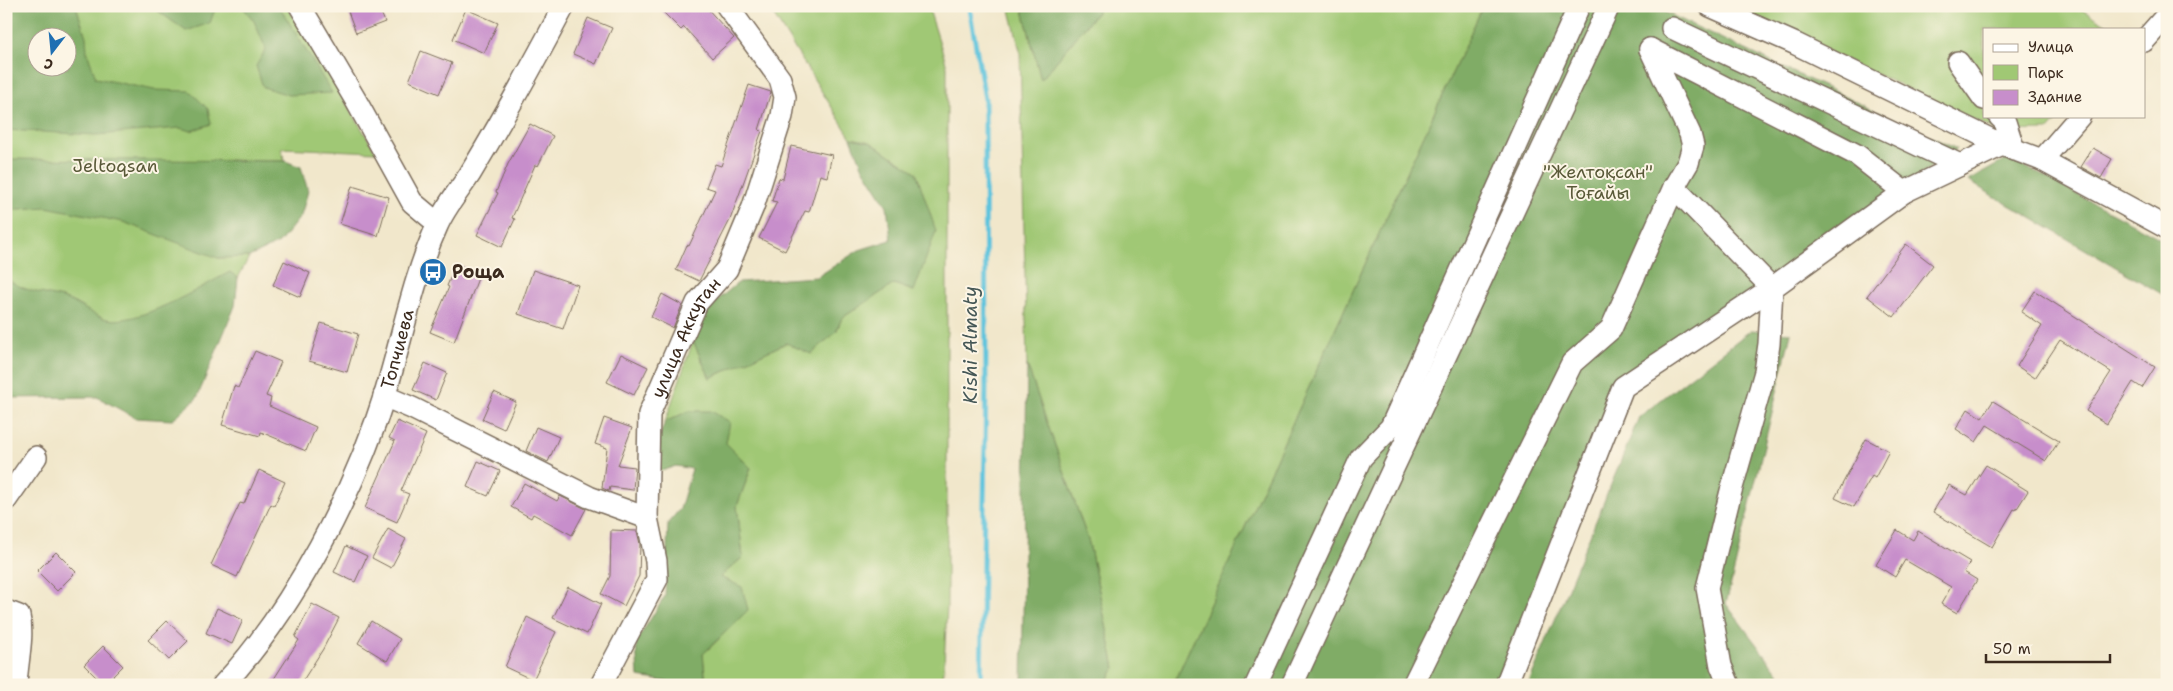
<svg xmlns="http://www.w3.org/2000/svg" width="2173" height="691" font-family="'Shantell Sans',sans-serif">
<style>
.green{fill:#a0c874;stroke:#6e7949;fill-rule:evenodd}
.forest{fill:#80ac66;stroke:#5e6b42;fill-rule:evenodd}
.lines{fill:none;stroke-linecap:round;stroke-linejoin:round}
.stream{stroke:#5fc4dd;stroke-width:5}
.building{fill:#c78ecb}
.minor-casing{stroke:#7b6c5b;stroke-width:24}
.minor{stroke:#fff;stroke-width:21}
.labels{text-anchor:middle;stroke-width:4;stroke-linejoin:round;paint-order:stroke}
.park-label{font-size:18px;fill:#595938;stroke:#fcf5e5}
.poi-label{font-size:18px;font-weight:bold;fill:#3b2a1e;stroke:#fcf5e5;text-anchor:start}
.street-label{font-size:18px;fill:#3b2a1e;stroke:#fcf5e5}
.water-label{font-size:19px;font-style:italic;fill:#465857;stroke:#fcf5e5}
</style>
<rect width="100%" height="100%" fill="#fcf5e5"/>
<filter id="ink" filterUnits="userSpaceOnUse"><feTurbulence type="fractalNoise" baseFrequency=".02" numOctaves="2"/><feDisplacementMap in="SourceGraphic" scale="10" xChannelSelector="R" yChannelSelector="G"/><feConvolveMatrix kernelMatrix="1 2 1 2 8 2 1 2 1" color-interpolation-filters="sRGB"/></filter>
<filter id="wash" filterUnits="userSpaceOnUse"><feTurbulence type="fractalNoise" baseFrequency=".0096" numOctaves="4" result="noise"/><feDisplacementMap in="SourceGraphic" scale="20" xChannelSelector="R" yChannelSelector="G"/><feGaussianBlur stdDeviation="1.12" result="paint"/><feColorMatrix in="noise" values="0 0 0 0 0 0 0 0 0 0 0 0 0 0 0 0 0 1.4 0 .05"/><feComposite in="paint" operator="in"/></filter>
<g filter="url(#wash)">
<rect width="100%" height="100%" fill="#f1e7cb"/>
<g class="green">
<path d="M6,6H287L376,152L281,148L285,161L228,160L218,258L249,257L238,278L229,272L181,382L6,375ZM38,38H68V68H38Z"/>
<polygon points="803,6 928,6 947,66 947,606 943,685 706,685 703,654 720,638 720,577 743,557 737,506 751,468 689,411 665,422 693,341 710,378 786,343 836,332 842,318 894,284 913,291 916,172 870,142 851,138 773,14"/>
<polygon points="1009,6 1022,6 1041,80 1102,6 1483,6 1173,685 1105,685 1115,668 1089,543 1027,365 1020,51"/>
<polygon points="1731,6 2083,6 2082,10 2114,29 1984,29 1984,116 2061,116 2049,130 1998,131"/>
</g>
<g class="forest">
<path d="M6,6H76L86,37L87,52L96,78L154,90L190,91L208,109L211,124L191,131L180,128L96,135L6,130ZM38,38H68V68H38Z"/>
<polygon points="151,6 216,6 210,23 186,31"/>
<polygon points="242,6 279,6 332,93 289,95 263,87 256,66 266,49 254,21"/>
<polygon points="1022,6 1102,6 1041,80"/>
<polygon points="1483,6 1652,6 1957,149 1620,382 1498,685 1173,685"/>
<polygon points="851,138 870,142 916,172 936,231 914,291 894,284 842,318 836,332 811,354 786,343 710,378 693,341 703,312 739,282 817,277 859,250 891,240 887,206 863,168"/>
<polygon points="2009,158 2167,242 2167,297 1968,181"/>
<polygon points="6,159 285,161 301,167 308,191 301,216 279,243 249,257 218,258 123,222 46,207 6,210"/>
<path d="M230,272L238,278L235,306L197,398L172,420L136,418L97,397L6,398V277C19,291 44,293 62,298C77,302 89,313 103,318C134,329 202,286 230,272Z"/>
<polygon points="1751,330 1791,333 1726,604 1787,685 1528,685 1639,417"/>
<polygon points="1027,365 1089,543 1115,668 1105,685 1022,685"/>
<polygon points="689,411 711,411 730,422 726,443 751,468 737,506 743,557 720,577 742,587 748,610 703,654 706,685 669,685 669,682 638,677 636,642 665,596 668,523 680,509 692,469 676,466 658,472 653,452 665,422"/>
</g>
<g class="lines">
<polyline class="stream" points="969,6 985,99 986,387 981,685"/>
</g>
<g id="blocks">
<g class="building">
<polygon points="346,6 378,6 385,22 356,33"/>
<polygon points="657,6 705,6 734,38 712,58 684,27 681,30"/>
<polygon points="466,9 498,23 484,53 453,39"/>
<polygon points="588,18 612,28 596,64 573,54"/>
<polygon points="421,51 452,63 439,94 409,81"/>
<polygon points="749,85 771,92 759,130 762,131 730,220 699,281 676,270 687,245 689,246 715,190 706,187 715,164 721,166"/>
<polygon points="530,124 553,136 538,166 535,165 512,218 515,219 502,247 477,235 498,193 496,192 508,164"/>
<polygon points="791,146 832,155 827,177 820,175 809,212 805,211 785,251 759,238 777,202 772,201 779,178 783,179"/>
<polygon points="2093,148 2112,159 2101,178 2081,167"/>
<polygon points="352,186 389,197 378,236 340,224"/>
<polygon points="1906,244 1933,265 1894,317 1867,296"/>
<polygon points="284,261 310,273 300,297 273,285"/>
<polygon points="456,264 480,273 454,342 430,332 449,287 447,286"/>
<polygon points="533,270 578,285 563,329 518,314"/>
<polygon points="2035,291 2155,367 2142,388 2133,382 2107,424 2086,411 2111,372 2060,340 2035,378 2017,366 2042,326 2021,312"/>
<polygon points="662,294 682,305 673,328 651,317"/>
<polygon points="321,323 358,334 347,372 309,361"/>
<polygon points="255,351 281,362 266,396 271,398 269,406 316,427 306,451 261,432 260,436 222,425 234,386 238,388"/>
<polygon points="621,354 648,367 634,395 607,382"/>
<polygon points="425,363 447,373 436,400 413,390"/>
<polygon points="494,392 516,402 504,429 482,419"/>
<polygon points="1993,401 2059,441 2046,461 1987,425 1976,442 1956,429 1968,409 1982,418"/>
<polygon points="604,418 632,428 618,465 635,467 633,490 610,487 609,491 602,488 607,448 595,444"/>
<polygon points="397,421 426,434 401,491 409,494 397,522 365,508 395,441 389,438"/>
<polygon points="536,427 559,437 548,462 526,451"/>
<polygon points="1866,439 1889,451 1875,478 1872,476 1854,507 1835,498"/>
<polygon points="478,461 500,471 488,496 467,487"/>
<polygon points="1986,465 2028,491 2016,510 2014,509 1992,547 1933,512 1949,485 1967,495"/>
<polygon points="259,470 285,482 274,506 271,504 237,577 211,565 240,503 244,504"/>
<polygon points="524,483 557,501 560,496 586,509 572,535 533,514 531,518 511,507"/>
<polygon points="388,529 406,539 391,568 372,558"/>
<polygon points="611,530 637,531 640,544 639,576 624,606 601,594 610,576"/>
<polygon points="1897,530 1913,540 1918,531 1970,562 1964,572 1977,580 1957,613 1941,604 1951,587 1905,560 1895,577 1876,565"/>
<polygon points="346,546 367,556 355,582 334,572"/>
<polygon points="56,552 76,572 57,591 37,571"/>
<polygon points="568,587 601,604 587,634 553,618"/>
<polygon points="312,604 339,618 323,649 300,685 270,685 299,640 295,637"/>
<polygon points="217,608 243,620 232,644 206,633"/>
<polygon points="527,617 556,632 533,680 505,667"/>
<polygon points="167,621 188,641 169,660 148,640"/>
<polygon points="371,621 400,639 387,661 358,643"/>
<polygon points="103,646 123,666 104,685 84,665"/>
</g>
</g>
</g>
<g filter="url(#ink)">
<use href="#blocks" fill-opacity="0" stroke="#7b6c5b" stroke-width="1"/>
<g class="lines">
<g class="minor-casing">
<g id="minor">
<polyline points="300,6 355,99 412,202 437,223"/>
<polyline points="1710,6 1796,44 2002,145 2042,160 2167,228"/>
<polyline points="1672,28 1960,165"/>
<polyline points="2144,41 2167,15"/>
<polyline points="1650,49 1857,155 1904,192"/>
<polyline points="1958,62 1984,99"/>
<polyline points="1999,116 2005,122 2014,150"/>
<polyline points="2042,160 2080,116"/>
<polyline points="1674,187 1772,288 1769,344 1765,372 1731,491 1707,588 1721,666 1729,685"/>
<polyline points="384,396 412,408 589,497 647,518"/>
<polyline points="6,500 36,457"/>
<path d="M6,611L19,616C24,636 17,662 16,685"/>
<path id="s1" d="M223,685C294,610 356,488 386,391C403,335 413,279 437,226C445,207 459,191 470,174C503,119 534,63 564,6"/>
<path id="s2" d="M601,685L657,579L656,561L647,518L649,414L697,303L727,269L753,207L782,116L785,97L780,79L727,6"/>
<polyline points="1256,685 1361,458 1391,427 1579,6"/>
<polyline points="1292,685 1609,6"/>
<polyline points="1413,685 1572,363 1611,329 1674,187 1688,163 1693,146 1690,134 1650,49"/>
<polyline points="1506,685 1623,387 1772,288 1904,192 2002,145"/>
</g>
</g>
<use href="#minor" class="minor"/>
</g>
</g>
<defs>
<g id="bus-disc" transform="scale(1.4375)"><circle r="9.5" fill="#1f6fb2" stroke="#fcf5e5"/><path d="M-5-6H5V4H4V6H2V4H-2V6H-4V4H-5ZM-3.5-4V0h7V-4ZM-3.5 1.2v1.5H-2V1.2ZM2 1.2v1.5H3.5V1.2Z" fill="#fff"/></g>
</defs>
<g fill-rule="evenodd">
<use href="#bus-disc" x="433" y="272"/>
</g>
<g class="labels">
<g class="park-label">
<text x="115" y="172">Jeltoqsan</text>
<text x="1598" y="178">"Желтоқсан"<tspan x="1598" dy="21">Тоғайы</tspan></text>
</g>
<g class="poi-label">
<text x="452" y="278">Роща</text>
</g>
<g class="street-label">
<text dy="6" stroke="none"><textPath href="#s2" startOffset="371">улица Аккутан</textPath></text>
<text dy="6" stroke="none"><textPath href="#s1" startOffset="382">Топчиева</textPath></text>
</g>
<g class="water-label">
<text transform="translate(970 345) rotate(-90)" y="7">Kіshі Almaty</text>
</g>
</g>
<rect width="2173" height="691" fill="none" stroke="#fcf5e5" stroke-width="25"/>
<rect x="1983" y="28" width="162" height="90" fill="#fcf5e5" stroke="#afa495"/>
<rect x="1993" y="44" width="25" height="8" fill="#ffffff" stroke="#afa495"/>
<text x="2028" y="52" font-size="15" fill="#3b2a1e">Улица</text>
<rect x="1993" y="65" width="25" height="15" fill="#a0c874" stroke="#afa495"/>
<text x="2028" y="78" font-size="15" fill="#3b2a1e">Парк</text>
<rect x="1993" y="90" width="25" height="15" fill="#c78ecb" stroke="#afa495"/>
<text x="2028" y="102" font-size="15" fill="#3b2a1e">Здание</text>
<g transform="translate(52 52) rotate(196)"><circle r="24" fill="#fcf5e5" stroke="#afa495"/>
<path d="M0-4L9 19L0 12L-9 19Z" fill="#1f6fb2"/>
<text y="-8" font-size="14" font-weight="bold" text-anchor="middle" fill="#3b2a1e">С</text>
</g>
<path d="M1986 654v8h124v-8" fill="none" stroke="#3b2a1e" stroke-width="2.5"/>
<text x="1993" y="654" font-size="15" fill="#3b2a1e" stroke="#fcf5e5" stroke-width="4" paint-order="stroke">50 m</text>
</svg>
